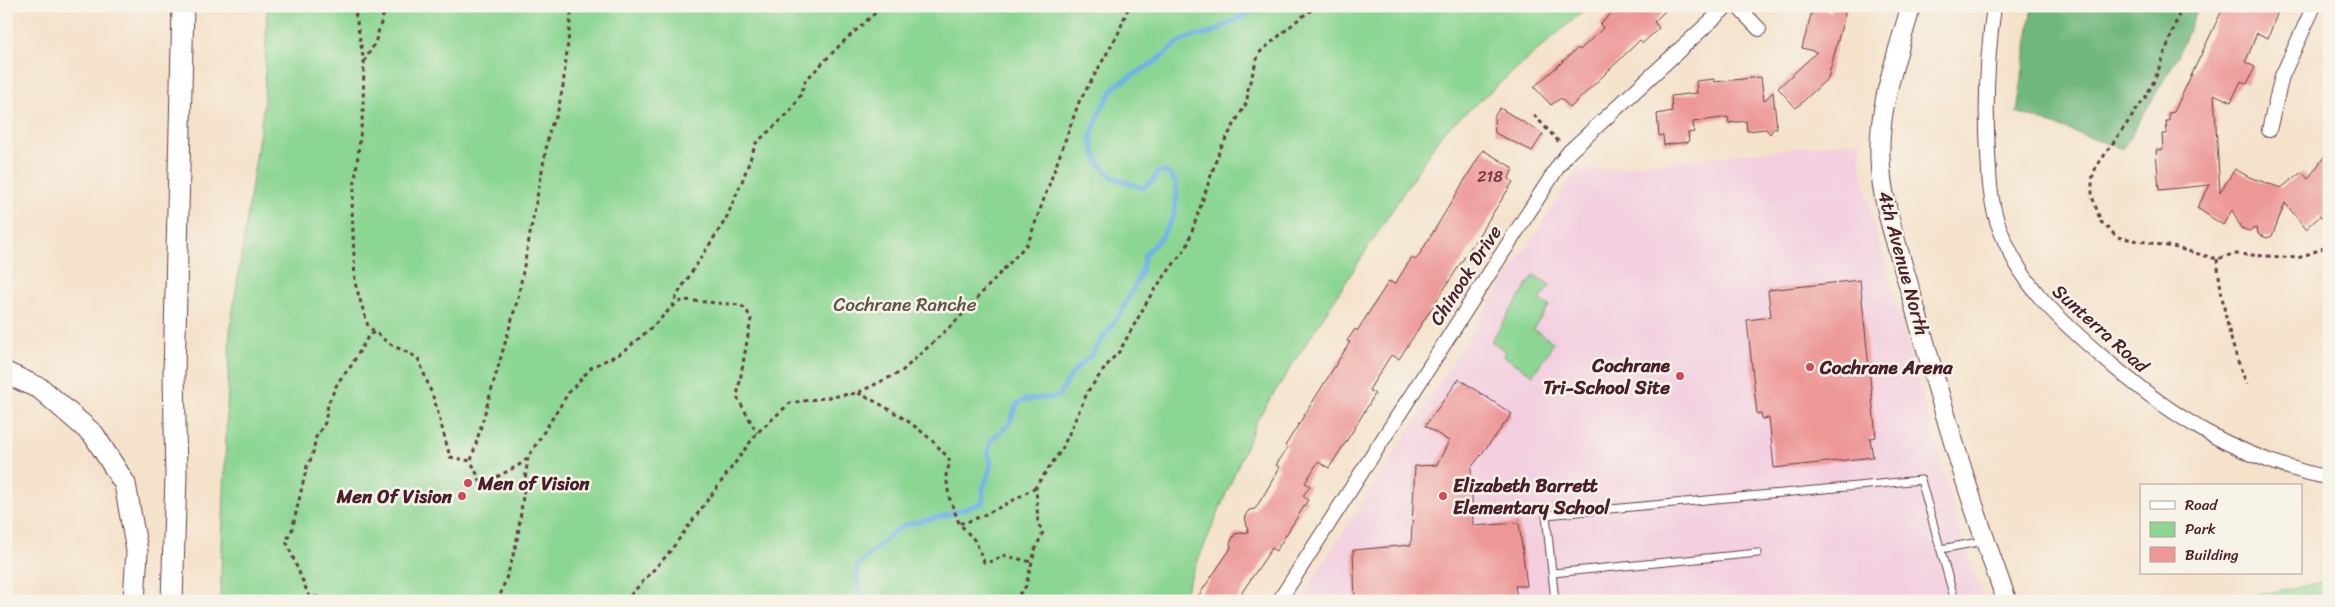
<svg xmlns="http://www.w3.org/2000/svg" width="2335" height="607" font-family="Sriracha,sans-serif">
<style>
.built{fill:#f3cfe0}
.green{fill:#8bd693;stroke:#6a7a5f}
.forest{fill:#70b77d;stroke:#5d6b54}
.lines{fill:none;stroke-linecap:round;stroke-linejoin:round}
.stream{stroke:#71b3e6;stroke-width:5}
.building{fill:#ed9897}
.lane-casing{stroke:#643c43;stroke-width:9}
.street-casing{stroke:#643c43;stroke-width:16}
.secondary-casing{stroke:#643c43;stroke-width:21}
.primary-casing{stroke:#643c43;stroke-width:23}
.path{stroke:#643c43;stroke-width:3;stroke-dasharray:4 4;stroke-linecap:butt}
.lane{stroke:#fff;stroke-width:7}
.street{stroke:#fff;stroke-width:14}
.secondary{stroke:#fff;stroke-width:19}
.primary{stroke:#fff;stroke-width:21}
.poi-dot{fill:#d1495b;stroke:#f7f3e8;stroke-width:2}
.labels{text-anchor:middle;stroke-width:5;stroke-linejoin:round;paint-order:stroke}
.number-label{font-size:16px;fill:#733d46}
.street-label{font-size:19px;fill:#4a1f2b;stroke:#f7f3e8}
.park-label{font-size:19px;fill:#5e564a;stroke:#f7f3e8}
.poi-label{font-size:19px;font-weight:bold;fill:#4a1f2b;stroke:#f7f3e8;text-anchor:start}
</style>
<rect width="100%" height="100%" fill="#f7f3e8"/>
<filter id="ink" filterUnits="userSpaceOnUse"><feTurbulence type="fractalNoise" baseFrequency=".02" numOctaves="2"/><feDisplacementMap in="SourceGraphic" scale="10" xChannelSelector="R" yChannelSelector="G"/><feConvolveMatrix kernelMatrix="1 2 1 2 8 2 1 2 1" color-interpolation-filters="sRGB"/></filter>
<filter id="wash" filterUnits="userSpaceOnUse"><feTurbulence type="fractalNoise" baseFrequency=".0096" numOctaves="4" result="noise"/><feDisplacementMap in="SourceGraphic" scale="20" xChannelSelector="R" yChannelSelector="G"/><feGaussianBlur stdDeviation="1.12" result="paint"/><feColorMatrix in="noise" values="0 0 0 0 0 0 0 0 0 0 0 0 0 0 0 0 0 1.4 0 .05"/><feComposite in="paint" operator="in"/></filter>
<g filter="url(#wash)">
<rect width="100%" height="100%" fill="#f4e2ca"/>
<polygon class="built" points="1861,141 1861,169 1871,213 1962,540 1985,601 1299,601 1575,172"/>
<g class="green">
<polygon points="267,6 1589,6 1442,133 1258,418 1181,601 220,601 230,331 264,104"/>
<polygon points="1534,275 1550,285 1540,300 1549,306 1533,329 1554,343 1533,375 1504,356 1506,351 1491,341"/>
<polygon points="2329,581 2329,601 2229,600"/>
</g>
<polygon class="forest" points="2032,6 2199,6 2178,56 2123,149 2017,112"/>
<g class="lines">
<path class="stream" d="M873,601C857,592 857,585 857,567L893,532L905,525L944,516L983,503C983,497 982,491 984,486C988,475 994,466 988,454L991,440L1009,425L1017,404L1025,400L1058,397L1075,370L1091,355L1122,311L1141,273L1145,254L1161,238L1174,216L1177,194L1175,181L1167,172H1158L1153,181L1142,188L1112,177L1098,162L1095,153L1091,140L1092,133L1100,111L1115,86L1155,62L1178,43L1194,36L1211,33L1262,6"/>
</g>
<g id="blocks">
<g class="building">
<polygon points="1619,6 1670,6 1654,22 1659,28 1643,43 1640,40 1570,108 1561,98 1551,105 1534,87 1578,48 1580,50 1603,28 1600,24"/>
<polygon points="1833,6 1847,6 1828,78 1796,108 1778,88 1817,52 1802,48 1813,7 1831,12"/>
<polygon points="2224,6 2280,6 2268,38 2257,33 2248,56 2245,62 2255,67 2247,84 2241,81 2231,102 2214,94 2220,192 2235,169 2249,177 2281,188 2302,172 2308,179 2329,150 2329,229 2320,216 2306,229 2285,203 2272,236 2267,238 2259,235 2256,228 2249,231 2241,228 2232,210 2223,225 2197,208 2210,185 2159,190 2156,150 2163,150 2162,134 2167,134 2166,121 2169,121 2169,113 2174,112"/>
<polygon points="1761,77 1764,101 1773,92 1777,128 1774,128 1770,134 1766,129 1747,131 1746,121 1729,123 1728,117 1693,122 1694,132 1688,133 1689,142 1664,145 1663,135 1659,136 1657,114 1672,111 1671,96 1697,93 1696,81 1714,79 1714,82"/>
<polygon points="1500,108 1543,134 1532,151 1495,133 1494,117"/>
<polygon points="1483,150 1513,168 1509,179 1513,182 1399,359 1391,355 1369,390 1375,394 1351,434 1329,468 1318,462 1305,483 1310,486 1303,496 1308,500 1276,551 1272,548 1236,601 1195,601 1231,548 1230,543 1235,534 1248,532 1245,516 1249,510 1255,509 1265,493 1280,467 1276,465 1288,447 1285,446 1350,342 1347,341 1355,329 1357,331 1389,281 1395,284 1412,257 1415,260 1418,257"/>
<polygon points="1860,280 1876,437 1870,438 1873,457 1774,468 1769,418 1762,419 1761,413 1757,414 1747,320 1771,317 1768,290"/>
<polygon points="1459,379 1512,414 1471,468 1473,526 1519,523 1527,586 1515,586 1518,601 1355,601 1353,550 1411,545 1415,466 1437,465 1449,441 1425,426"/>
</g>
</g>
</g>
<g filter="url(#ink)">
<use href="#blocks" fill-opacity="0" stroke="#643c43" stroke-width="1"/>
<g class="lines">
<g class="lane-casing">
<g id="lane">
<polyline points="1941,549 1984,541"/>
<polyline points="1553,573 1758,553"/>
<polyline points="1555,601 1546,515 1921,480 1955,601"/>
</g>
</g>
<g class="street-casing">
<g id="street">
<polyline points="1737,6 1759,29"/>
<path d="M1994,6C1987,56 1985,104 1988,153C1989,176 1990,199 1997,221C2018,282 2052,313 2099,354C2170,416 2236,458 2329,478"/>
<polyline points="2269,130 2282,76 2314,6"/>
<polyline points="1279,601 1559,165 1569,152 1727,6"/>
</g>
</g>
<g class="secondary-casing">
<path id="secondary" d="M1911,6C1897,56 1878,106 1880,158C1881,206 1901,255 1913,301C1941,402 1970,503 2007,601"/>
</g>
<g class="primary-casing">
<g id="primary">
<polyline points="6,373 41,389 94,435 125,484 137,551 134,601"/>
<polyline points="172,601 176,476 174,374 183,6"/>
</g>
</g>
<g class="path">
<polyline points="352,6 356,16 364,62 363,111 352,207 355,283 368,326 388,343 418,358 435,402 450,457 471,461"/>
<polyline points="2182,6 2155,79 2145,98 2096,167 2092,179 2092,196 2101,222 2117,237 2173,247 2217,259 2233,254 2298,258 2329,246"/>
<polyline points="364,62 375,43 386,6"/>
<polyline points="1534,115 1559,142"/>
<path d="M2217,259C2222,303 2229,343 2247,384"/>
<polyline points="672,307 683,300 740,305 746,309 751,319 737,397 757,433"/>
<path d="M858,393C890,408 926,430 948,458L950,462L946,475L949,497L959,523L976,542L984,562L995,561L1002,555L1032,562"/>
<polyline points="527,458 519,465 482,485 471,461 518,298 550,128 557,115 563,86 572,6"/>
<path d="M960,523C968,525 1027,494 1035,487"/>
<polyline points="350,601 309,596 286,541 292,530 307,466 312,457 316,437 325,423 328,404 338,382 351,366 369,335 375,332"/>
<polyline points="496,601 501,593 511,564 518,535 528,457 569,392 592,367 623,352 650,329 672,307 677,295 726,219 743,179 756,143 790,112 801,94 805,81 842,43 883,6"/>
<polyline points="625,601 668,554 757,433 790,403 857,393 901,372 955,322 1028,243 1079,102 1118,34 1129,6"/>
<polyline points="1014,601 1026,586 1035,550 1043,532 1038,524 1036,486 1062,449 1088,391 1111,360 1119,352 1152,293 1187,246 1220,149 1247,102 1248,88 1259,53 1300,18 1317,6"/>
</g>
<use href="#lane" class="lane"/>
<use href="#street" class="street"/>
<use href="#secondary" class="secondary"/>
<use href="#primary" class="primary"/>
</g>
</g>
<g class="poi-dot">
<circle cx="1810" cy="367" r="5"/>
<circle cx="1680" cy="376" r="5"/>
<circle cx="468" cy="483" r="5"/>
<circle cx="462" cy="496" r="5"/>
<circle cx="1443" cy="496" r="5"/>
</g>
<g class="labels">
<g class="number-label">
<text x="1490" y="182">218</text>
</g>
<g class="street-label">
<text transform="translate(1904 263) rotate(75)" y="7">4th Avenue North</text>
<text transform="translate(1465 275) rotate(-57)" y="7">Chinook Drive</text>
<text transform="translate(2101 328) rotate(42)" y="7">Sunterra Road</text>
</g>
<g class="park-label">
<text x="905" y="311">Cochrane Ranche</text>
</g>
<g class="poi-label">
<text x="1670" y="372" text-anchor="end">Cochrane<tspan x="1670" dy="22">Tri-School Site</tspan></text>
<text x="1820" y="374">Cochrane Arena</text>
<text x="478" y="490">Men of Vision</text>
<text x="1453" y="492">Elizabeth Barrett<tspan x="1453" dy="22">Elementary School</tspan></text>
<text x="452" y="503" text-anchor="end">Men Of Vision</text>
</g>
</g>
<rect width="2335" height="607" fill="none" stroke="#f7f3e8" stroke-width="25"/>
<rect x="2140" y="484" width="162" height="90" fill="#f7f3e8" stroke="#b29e9c"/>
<rect x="2150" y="501" width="25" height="8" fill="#ffffff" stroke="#b29e9c"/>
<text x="2185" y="510" font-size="15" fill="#4a1f2b">Road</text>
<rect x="2150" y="522" width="25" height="15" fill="#8bd693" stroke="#b29e9c"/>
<text x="2185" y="534" font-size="15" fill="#4a1f2b">Park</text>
<rect x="2150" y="547" width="25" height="15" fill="#ed9897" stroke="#b29e9c"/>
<text x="2185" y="560" font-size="15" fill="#4a1f2b">Building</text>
</svg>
